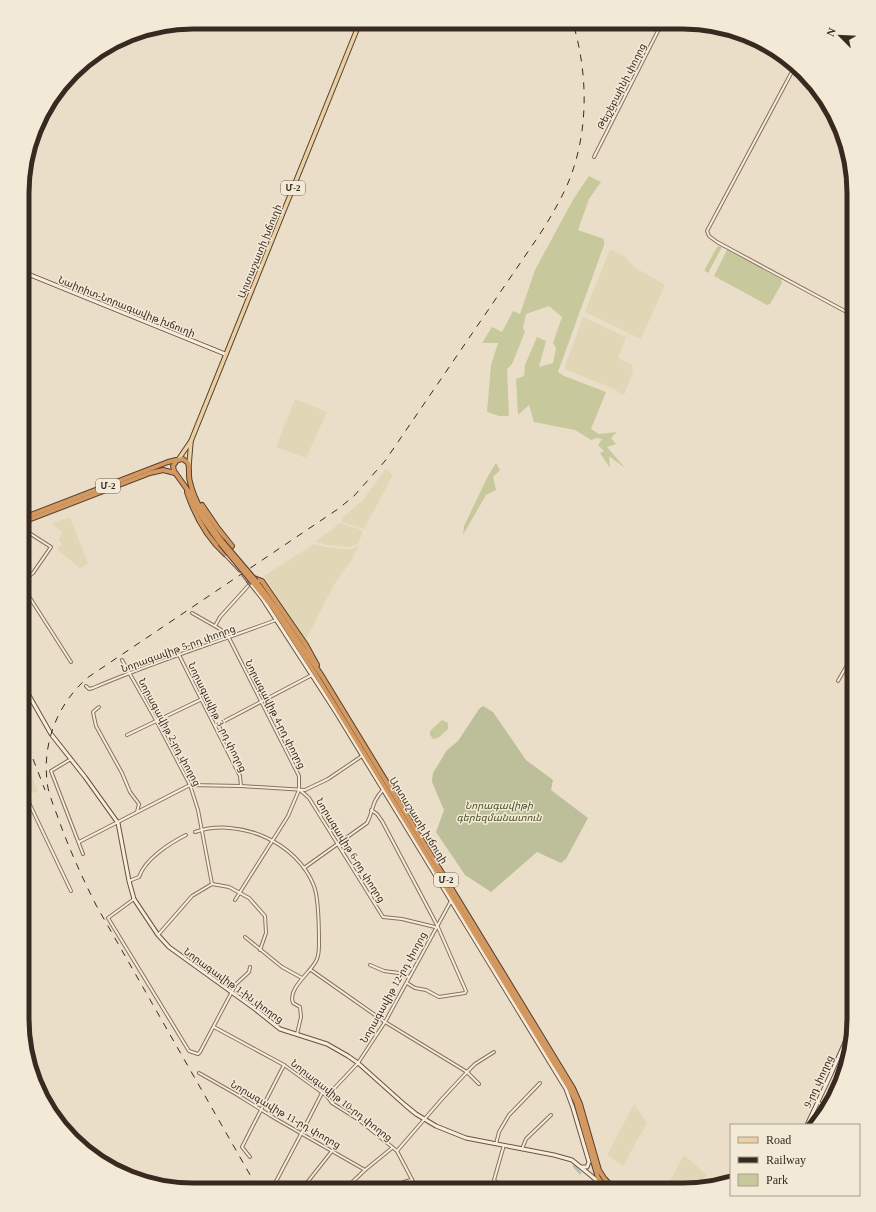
<svg xmlns="http://www.w3.org/2000/svg" width="876" height="1212" font-family="'Times New Roman','Noto Sans Armenian',serif">
<style>
.farmland{fill:#e1d7b6}
.green{fill:#c7c99c}
.cemetery{fill:#bdbf9b}
.lines{fill:none;stroke-linecap:round;stroke-linejoin:round}
.canal{stroke:#a9c0b7;stroke-width:2.5}
.street-casing{stroke:#86715e;stroke-width:4}
.secondary-casing{stroke:#685241;stroke-width:5}
.primary-casing{stroke:#554032;stroke-width:5.5}
.highway-casing{stroke:#554032;stroke-width:6}
.street{stroke:#f7ecdb;stroke-width:2}
.secondary{stroke:#f7ecdb;stroke-width:3}
.primary{stroke:#ebd0a3;stroke-width:3.5}
.highway{stroke:#d49960;stroke-width:4}
.rail{stroke:#382a21;stroke-width:1;stroke-dasharray:7 7;stroke-linecap:butt}
.highway-bridge-casing{stroke:#554032;stroke-width:6;stroke-linecap:butt}
.highway-bridge{stroke:#d49960;stroke-width:4}
.labels{text-anchor:middle;stroke-width:3;stroke-linejoin:round;paint-order:stroke}
.shield{fill:#f3e9d7;stroke:#706358;stroke-width:1}
.shield-label{font-size:9px;font-weight:bold;fill:#382a21}
.street-label{font-size:10px;fill:#382a21;stroke:#f3e9d7}
.park-label{font-size:10px;font-style:italic;fill:#4b5329;stroke:#f3e9d7}
.rim{fill:none;stroke:#382a21;stroke-width:5}
</style>
<rect width="100%" height="100%" fill="#ebdec8"/>
<g class="farmland">
<polygon points="610,249 626,257 634,267 665,285 641,339 585,312"/>
<polygon points="583,317 626,337 618,358 632,365 633,372 624,395 609,387 564,369"/>
<polygon points="295,399 327,412 306,458 276,447"/>
<polygon points="386,469 393,475 364,529 342,522 343,517 362,501"/>
<polygon points="70,517 88,564 80,568 59,551 57,548 63,545 59,540 62,532 54,526 52,523"/>
<polygon points="340,523 362,530 362,534 358,544 349,547 327,545 315,542"/>
<polygon points="314,544 326,547 342,549 351,549 358,546 353,558 334,585 305,641 264,576"/>
<polygon points="27,767 38,791 30,794 22,780 22,770"/>
<polygon points="634,1104 647,1123 623,1166 607,1155"/>
<polygon points="684,1155 707,1175 697,1187 684,1190 672,1190 675,1186 669,1182"/>
</g>
<g class="green">
<polygon points="589,176 601,182 589,199 578,230 604,239 604,245 558,372 564,376 606,392 591,429 599,434 617,432 611,438 616,444 607,447 625,468 609,456 610,468 600,453 604,451 598,445 602,439 597,438 591,440 575,430 534,422 529,405 518,415 516,379 524,376 525,365 537,337 546,341 539,367 553,363 556,348 553,343 562,317 549,306 526,314 523,328 525,332 512,364 507,369 509,416 499,416 487,412 491,365 498,343 482,343 492,327 502,332 513,311 520,314 535,270 574,198"/>
<polygon points="719,246 722,247 708,273 705,271 705,269 717,247"/>
<polygon points="727,250 781,279 782,283 770,304 767,305 714,276"/>
<polygon points="496,463 500,470 493,477 496,490 486,495 463,535 464,526 488,476"/>
<polygon points="442,720 448,723 448,729 438,738 433,739 430,735 430,731"/>
</g>
<polygon class="cemetery" points="483,706 493,712 526,760 553,780 551,790 588,818 566,859 561,863 537,852 491,892 465,875 436,832 444,810 432,782 433,773 447,750 458,741 479,709"/>
<g class="lines">
<polyline class="canal" points="574,1166 580,1173"/>
<g class="street-casing">
<g id="street">
<polyline points="795,66 707,231 709,236 717,242 854,316"/>
<polyline points="594,157 662,23"/>
<polyline points="23,581 33,573 51,547 23,529"/>
<polyline points="23,587 71,662"/>
<polyline points="192,613 220,629 229,638 299,776 299,790 288,816 235,900"/>
<polyline points="215,626 220,617 248,586"/>
<polyline points="179,655 240,776 241,786"/>
<polyline points="122,660 156,720 190,785 198,810 212,884"/>
<polyline points="838,681 854,653"/>
<path d="M86,686L89,689L93,688C153,662 215,643 276,620"/>
<polyline points="99,707 93,712 96,726 122,773 130,792 139,804 137,812"/>
<polyline points="215,726 312,675"/>
<polyline points="127,735 200,700"/>
<polyline points="71,759 51,771 83,854"/>
<polyline points="22,788 71,891"/>
<polyline points="300,790 309,798 383,917 402,919 435,927"/>
<polyline points="371,810 377,814 382,821 437,925 466,991 465,993 439,997 426,990 415,988 407,983"/>
<path d="M195,832C239,817 297,842 314,886C319,899 319,930 319,944C319,949 319,954 317,959C312,972 287,988 293,1003L300,1007L301,1017L297,1034"/>
<polyline points="79,842 190,785 241,786 305,790 328,779 362,756"/>
<path d="M304,868L367,823C374,810 371,802 383,790"/>
<path d="M129,881L139,877C145,859 170,843 186,835"/>
<polyline points="134,899 108,918 189,1051 198,1054 200,1052 236,984 249,972 250,967"/>
<polyline points="158,935 192,896 212,884 229,887 249,898 265,916 266,933 260,950"/>
<polyline points="245,937 282,967 302,978"/>
<polyline points="370,965 384,971 399,973 409,977"/>
<polyline points="311,970 385,1022 467,1072 479,1084"/>
<polyline points="214,1027 284,1065 327,1096 332,1103 359,1120 397,1151 417,1189"/>
<polyline points="199,1073 236,1094 276,1119 365,1170"/>
<polyline points="327,1096 358,1063 385,1022 451,901"/>
<polyline points="818,1103 829,1107"/>
<polyline points="809,1120 817,1123"/>
<polyline points="496,1144 499,1132 509,1115 540,1083"/>
<polyline points="504,1145 494,1180 504,1189"/>
<polyline points="522,1149 526,1139 551,1115"/>
<polyline points="397,1151 441,1100 467,1072 475,1064 494,1052"/>
<polyline points="250,1157 242,1147 284,1065"/>
<polyline points="272,1189 301,1134 322,1093"/>
<polyline points="302,1189 332,1151"/>
<polyline points="345,1189 365,1170 392,1148"/>
<polyline points="394,1189 404,1182 411,1180"/>
</g>
</g>
<g class="secondary-casing">
<g id="secondary">
<polyline points="23,272 225,354"/>
<polyline points="225,554 240,570"/>
<polyline points="244,575 262,598 337,714 566,1089 573,1108 589,1162 587,1167 581,1167"/>
<polyline points="23,685 51,734 85,777 118,823 129,881 134,899 158,935 169,947 255,1009 280,1029 327,1044 348,1056 358,1063 405,1105 416,1114 436,1126 466,1138 554,1155 572,1160 600,1183"/>
<polyline points="807,1125 831,1074 854,1022"/>
</g>
</g>
<g class="primary-casing">
<g id="primary">
<polyline points="178,460 191,441 360,22"/>
<polyline points="189,465 191,441"/>
</g>
</g>
<g class="highway-casing">
<g id="highway">
<path d="M187,492C195,516 206,537 225,554L232,546L217,527L202,505"/>
<polyline points="23,518 168,462 176,460"/>
<polyline points="23,522 150,473 163,470 175,473"/>
<path d="M220,543L203,519L189,492L174,471L173,466L177,460L183,459L188,463C190,469 188,476 190,482C195,504 209,523 222,541"/>
<polyline points="249,581 254,578 262,581 306,645 317,665"/>
<polyline points="256,581 275,607 322,676 573,1088 580,1104 599,1170 604,1178 615,1190"/>
<polyline points="253,583 273,608 318,678 569,1088 576,1102 598,1178 607,1190"/>
</g>
</g>
<use href="#street" class="street"/>
<use href="#secondary" class="secondary"/>
<use href="#primary" class="primary"/>
<use href="#highway" class="highway"/>
<g class="rail">
<polyline points="23,733 45,790"/>
<path d="M257,1187L96,905C83,879 71,853 61,826C57,814 51,801 48,788C41,747 55,707 87,678L338,509L354,496L385,461L538,237C548,222 557,206 565,190C589,138 589,77 573,23"/>
</g>
<g class="highway-bridge-casing">
<g id="highway-bridge">
<polyline points="222,541 256,581"/>
<polyline points="220,543 253,583"/>
</g>
</g>
<use href="#highway-bridge" class="highway-bridge"/>
</g>
<g class="labels">
<g class="shield">
<rect x="281" y="181" width="24" height="14" rx="3"/>
<rect x="96" y="479" width="24" height="14" rx="3"/>
<rect x="434" y="873" width="24" height="14" rx="3"/>
</g>
<g class="shield-label">
<text x="293" y="191">Մ-2</text>
<text x="108" y="489">Մ-2</text>
<text x="446" y="883">Մ-2</text>
</g>
<g class="street-label">
<text transform="translate(621 86) rotate(-63)" y="4">Թեյշեբաինի փողոց</text>
<text transform="translate(259 251) rotate(-68)" y="4">Արտաշատի խճուղի</text>
<text transform="translate(127 306) rotate(22)" y="4">Նաիրիտ-Նորագավիթ խճուղի</text>
<text transform="translate(178 648) rotate(-20)" y="4">Նորագավիթ 5-րդ փողոց</text>
<text transform="translate(276 714) rotate(63)" y="4">Նորագավիթ 4-րդ փողոց</text>
<text transform="translate(218 717) rotate(64)" y="4">Նորագավիթ 3-րդ փողոց</text>
<text transform="translate(170 732) rotate(62)" y="4">Նորագավիթ 2-րդ փողոց</text>
<text transform="translate(419 820) rotate(58)" y="4">Արտաշատի խճուղի</text>
<text transform="translate(351 850) rotate(58)" y="4">Նորագավիթ 6-րդ փողոց</text>
<text transform="translate(234 985) rotate(36)" y="4">Նորագավիթ 1-ին փողոց</text>
<text transform="translate(393 987) rotate(-61)" y="4">Նորագավիթ 12-րդ փողոց</text>
<text transform="translate(818 1081) rotate(-65)" y="4">9-րդ փողոց</text>
<text transform="translate(342 1100) rotate(38)" y="4">Նորագավիթ 10-րդ փողոց</text>
<text transform="translate(286 1114) rotate(30)" y="4">Նորագավիթ 11-րդ փողոց</text>
</g>
<g class="park-label">
<text x="499" y="809">Նորագավիթի<tspan x="499" dy="12">գերեզմանատուն</tspan></text>
</g>
</g>
<path d="M0 0H876V1212H0ZM193 29H683A164 164 0 0 1 847 193V1019A164 164 0 0 1 683 1183H193A164 164 0 0 1 29 1019V193A164 164 0 0 1 193 29Z" fill="#f3e9d7" fill-rule="evenodd"/>
<path class="rim" d="M193 29H683A164 164 0 0 1 847 193V1019A164 164 0 0 1 683 1183H193A164 164 0 0 1 29 1019V193A164 164 0 0 1 193 29Z"/>
<rect x="730" y="1124" width="130" height="72" fill="#f3e9d7" stroke="#a89d8e"/>
<rect x="738" y="1137" width="20" height="6" fill="#ebd0a3" stroke="#a89d8e"/>
<text x="766" y="1144" font-size="12" fill="#382a21">Road</text>
<rect x="738" y="1157" width="20" height="6" fill="#382a21" stroke="#a89d8e"/>
<text x="766" y="1164" font-size="12" fill="#382a21">Railway</text>
<rect x="738" y="1174" width="20" height="12" fill="#c7c99c" stroke="#a89d8e"/>
<text x="766" y="1184" font-size="12" fill="#382a21">Park</text>
<g transform="translate(840 36) rotate(294)" stroke="#f3e9d7" stroke-width="3" paint-order="stroke">
<path d="M0-3L7 15L0 10L-7 15Z" fill="#382a21"/>
<text y="-6" font-size="11" font-weight="bold" text-anchor="middle" fill="#382a21">N</text>
</g>
</svg>
